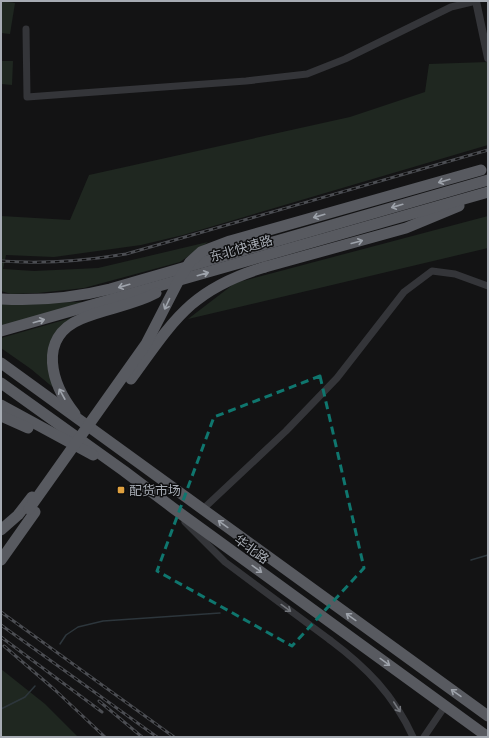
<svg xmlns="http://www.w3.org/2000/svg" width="489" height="738" font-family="Karla,'Noto Sans SC',sans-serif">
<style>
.green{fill:#1f2720}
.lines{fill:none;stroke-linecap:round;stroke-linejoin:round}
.stream{stroke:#2d363c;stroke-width:1.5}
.minor{stroke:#343539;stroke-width:7}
.tertiary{stroke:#343539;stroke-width:8}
.trunk{stroke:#585a60;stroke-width:11}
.rail-casing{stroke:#4b4d52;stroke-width:3}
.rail{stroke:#0e0e0f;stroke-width:1.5;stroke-dasharray:4.5;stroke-linecap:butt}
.minor-bridge{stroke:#343539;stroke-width:7}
.trunk-bridge{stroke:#585a60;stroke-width:11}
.oneway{stroke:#9ea3ab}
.oneway2{stroke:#73767c}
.marked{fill:none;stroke:#0f766e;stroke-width:3;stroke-dasharray:8 5;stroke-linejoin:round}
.poi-dot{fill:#e0a13f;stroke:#0e0e0f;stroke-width:1.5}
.labels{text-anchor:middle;stroke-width:3;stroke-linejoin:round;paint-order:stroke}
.street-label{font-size:13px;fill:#a6abb3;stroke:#0e0e0f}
.poi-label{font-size:13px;fill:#a6abb3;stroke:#0e0e0f;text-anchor:start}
</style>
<rect width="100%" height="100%" fill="#131314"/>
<g class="green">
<polygon points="1,1 15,3 10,34 1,33"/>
<polygon points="1,61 13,61 12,85 1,84"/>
<polygon points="488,62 488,145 183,235 141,245 54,257 6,255 3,269 34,271 98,268 208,242 180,262 84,288 38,293 11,294 1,291 1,216 70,220 89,175 350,117 425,92 429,64"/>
<polygon points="488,216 488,248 188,319 235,283"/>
<polygon points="84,302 1,327 1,303"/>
<polygon points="78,316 54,337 55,389 31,369 1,348 1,338"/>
<polygon points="1,669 45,704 78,737 1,737"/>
</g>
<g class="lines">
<g class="stream">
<polyline points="471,560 488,555"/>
<polyline points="60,644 66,635 78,627 103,621 220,613"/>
<polyline points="1,709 25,697 35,686"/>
</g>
<g class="minor">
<polyline points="26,29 27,97 246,81 307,74 345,59 451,7 476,1"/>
<polyline points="203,509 286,431 337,378 404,292 432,271 455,274 488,286"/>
<polyline points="185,522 225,562 330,640"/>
<polyline points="424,737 445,706"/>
</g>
<polyline class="tertiary" points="476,1 488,58"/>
<g class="trunk">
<polyline points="265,267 406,228 459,206"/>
<path d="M1,299C38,301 74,298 110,289L488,180"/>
<polyline points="1,331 488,192"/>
<polyline points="1,363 488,716"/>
<polyline points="1,383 124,471 173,508 488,737"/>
<polyline points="1,405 93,455"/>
<path d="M75,414C52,385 36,338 81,319C106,308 132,306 156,293"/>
<polyline points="1,416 28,428"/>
<polyline points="1,530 18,515 32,497"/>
<polyline points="1,560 35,512"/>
</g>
<g class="rail-casing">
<g id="rail">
<path d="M1,261C43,264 84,261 126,254L488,150"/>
<polyline points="1,612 174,737"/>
<polyline points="1,625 157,737"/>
<polyline points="1,637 102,712"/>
<polyline points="4,646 55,690 105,737"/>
<polyline points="99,701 142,737"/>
</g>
</g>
<use href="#rail" class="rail"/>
<path class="minor-bridge" d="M330,640C366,667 394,695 413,737"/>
<g class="trunk-bridge">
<path d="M131,379C174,320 191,289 265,267"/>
<polyline points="29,509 146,344 181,276 190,262 201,252 230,241 481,170"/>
</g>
</g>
<defs><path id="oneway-shaft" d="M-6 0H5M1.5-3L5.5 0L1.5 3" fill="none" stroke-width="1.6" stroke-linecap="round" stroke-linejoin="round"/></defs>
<g class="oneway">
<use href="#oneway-shaft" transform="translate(444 181) rotate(164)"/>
<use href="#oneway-shaft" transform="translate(397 206) rotate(164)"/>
<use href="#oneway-shaft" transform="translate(319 216) rotate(164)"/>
<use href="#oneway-shaft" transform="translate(357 242) rotate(-15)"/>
<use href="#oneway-shaft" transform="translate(203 274) rotate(-16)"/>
<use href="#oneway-shaft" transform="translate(124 286) rotate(164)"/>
<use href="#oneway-shaft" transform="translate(167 304) rotate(115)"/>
<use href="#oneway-shaft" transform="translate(39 321) rotate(-16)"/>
<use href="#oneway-shaft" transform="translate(62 394) rotate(-119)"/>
<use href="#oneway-shaft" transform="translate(223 524) rotate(-144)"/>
<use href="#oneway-shaft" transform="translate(257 569) rotate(36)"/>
<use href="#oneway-shaft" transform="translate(351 617) rotate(-144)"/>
<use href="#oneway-shaft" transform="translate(385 662) rotate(36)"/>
<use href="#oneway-shaft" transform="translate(456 693) rotate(-145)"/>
</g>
<g class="oneway2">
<use href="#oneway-shaft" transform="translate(286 608) rotate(36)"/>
<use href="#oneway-shaft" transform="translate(397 707) rotate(57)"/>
</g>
<path class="marked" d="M320,376L364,568L292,646L157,571L214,417Z"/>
<rect class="poi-dot" x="117" y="486" width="8" height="8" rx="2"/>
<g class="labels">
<g class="street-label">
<text transform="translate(241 248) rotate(-16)" y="5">东北快速路</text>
<text transform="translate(252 549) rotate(36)" y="5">华北路</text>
</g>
<g class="poi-label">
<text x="129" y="495">配货市场</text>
</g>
</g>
<rect width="489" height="738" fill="none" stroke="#a6abb3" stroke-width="4"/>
</svg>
